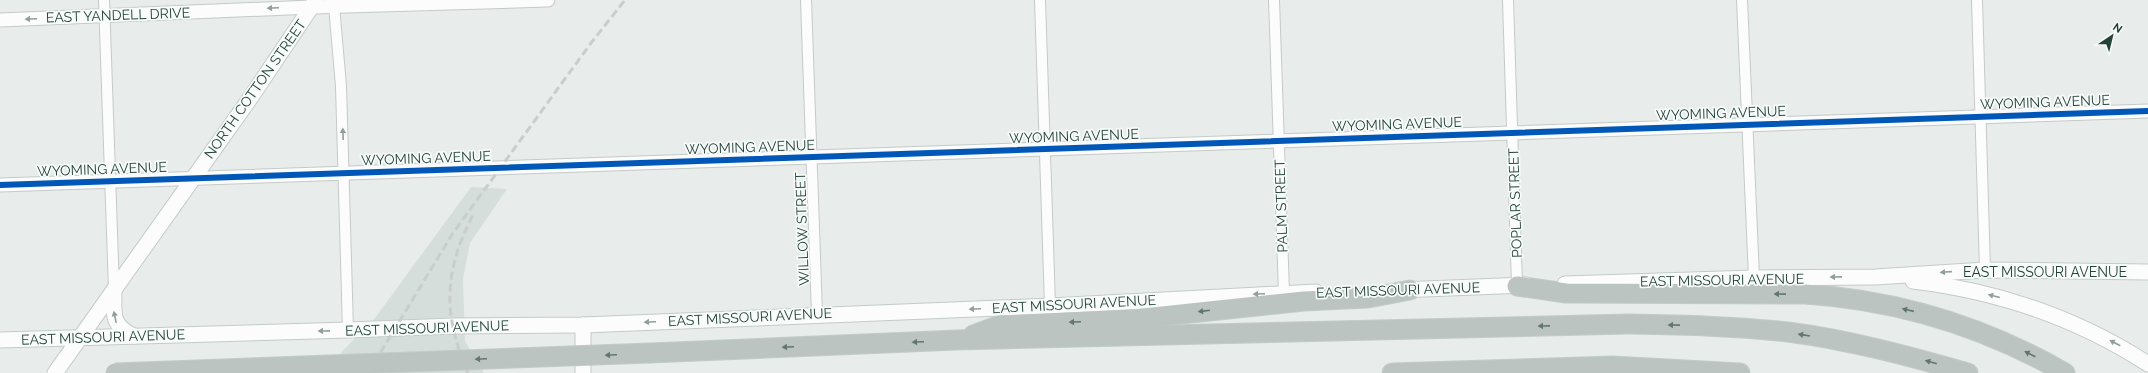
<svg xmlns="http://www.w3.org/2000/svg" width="2148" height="373" font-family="Raleway,sans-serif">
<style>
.built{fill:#d6dedb}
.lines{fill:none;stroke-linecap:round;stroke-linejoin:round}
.minor-casing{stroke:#c5cac8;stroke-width:12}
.tertiary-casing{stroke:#c5cac8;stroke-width:15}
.secondary-casing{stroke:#c3cbc8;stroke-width:17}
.motorway-casing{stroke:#c3ccc9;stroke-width:21}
.minor{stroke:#fcfcfc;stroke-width:10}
.tertiary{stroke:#fcfcfc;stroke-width:13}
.secondary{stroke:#fcfcfc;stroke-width:15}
.motorway{stroke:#bcc4c2;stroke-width:19}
.rail{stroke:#c9cdcc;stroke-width:3;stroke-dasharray:8 4;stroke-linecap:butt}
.motorway-bridge-casing{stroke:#c3ccc9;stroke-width:21;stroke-linecap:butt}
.motorway-bridge{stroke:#bcc4c2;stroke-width:19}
.cycleway-casing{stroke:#f7fbf9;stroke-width:8}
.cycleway{stroke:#0057b8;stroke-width:6}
.oneway{fill:#909f9b}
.oneway2{fill:#617670}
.labels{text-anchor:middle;stroke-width:3.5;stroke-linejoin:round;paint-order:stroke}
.street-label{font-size:14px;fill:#24423a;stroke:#f7fbf9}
</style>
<rect width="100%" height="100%" fill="#e8edeb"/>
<polygon class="built" points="471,187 507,189 470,243 463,279 465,341 484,373 321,373 375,318"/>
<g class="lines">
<g class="minor-casing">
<g id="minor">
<polyline points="104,0 114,290"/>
<polyline points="806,0 817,314"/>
<polyline points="1040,0 1050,306"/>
<polyline points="1274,0 1284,293"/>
<polyline points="1508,0 1517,286"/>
<polyline points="1742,0 1754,278"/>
<polyline points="1977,0 1985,270"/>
<polyline points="334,6 341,86 348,330"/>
</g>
</g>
<g class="tertiary-casing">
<g id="tertiary">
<polyline points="0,20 312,7 548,0"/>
<polyline points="0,185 2148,111"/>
</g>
</g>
<g class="secondary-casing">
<g id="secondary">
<path d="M1913,281C1997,291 2077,318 2148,364"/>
<polyline points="1565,284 1754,278 1875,277 1985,270 2148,272"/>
<path d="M114,290C114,313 110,325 134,336"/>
<polyline points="1399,290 1527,285"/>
<polyline points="583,325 583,373"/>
<polyline points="0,340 348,330 453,326 583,325 1050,306 1316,292"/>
<polyline points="55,373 251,97 316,0"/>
</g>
</g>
<g class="motorway-casing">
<g id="motorway">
<path d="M1517,286L1566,293L1805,294C1897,300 1985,327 2065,373"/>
<polyline points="973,335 1000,325 1134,319 1304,301 1368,298 1410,290"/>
<path d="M650,353L957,340L1628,324C1681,325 1735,326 1788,332C1849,340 1909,356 1968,373"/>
<polyline points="1392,373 1613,366 1740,373"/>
</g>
</g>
<use href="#minor" class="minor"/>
<use href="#tertiary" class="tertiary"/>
<use href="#secondary" class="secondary"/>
<use href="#motorway" class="motorway"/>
<g class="rail">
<polyline points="368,373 453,233 591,43 625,0"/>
<path d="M468,373C442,313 444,270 474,213"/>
</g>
<g class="motorway-bridge-casing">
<polyline id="motorway-bridge" points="115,373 650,353"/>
</g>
<use href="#motorway-bridge" class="motorway-bridge"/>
<g class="cycleway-casing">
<polyline id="cycleway" points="0,185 2148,111"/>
</g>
<use href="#cycleway" class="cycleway"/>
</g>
<defs><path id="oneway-solid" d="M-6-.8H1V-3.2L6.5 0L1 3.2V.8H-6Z"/></defs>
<g class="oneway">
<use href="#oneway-solid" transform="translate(273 8) rotate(177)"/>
<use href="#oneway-solid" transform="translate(31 19) rotate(178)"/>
<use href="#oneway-solid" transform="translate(343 134) rotate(-92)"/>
<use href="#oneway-solid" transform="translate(1946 272) rotate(176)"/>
<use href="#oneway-solid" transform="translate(1836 277) rotate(179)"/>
<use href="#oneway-solid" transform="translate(1259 294) rotate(177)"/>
<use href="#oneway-solid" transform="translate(1994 296) rotate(-166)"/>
<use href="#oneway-solid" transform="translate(975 309) rotate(178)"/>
<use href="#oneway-solid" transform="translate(115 317) rotate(-102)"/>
<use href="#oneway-solid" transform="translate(650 322) rotate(177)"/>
<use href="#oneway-solid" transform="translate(324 331) rotate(179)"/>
<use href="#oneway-solid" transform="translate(2115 343) rotate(-152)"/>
</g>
<g class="oneway2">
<use href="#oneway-solid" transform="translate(1780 294) rotate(-179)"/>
<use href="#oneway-solid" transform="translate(1908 310) rotate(-167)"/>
<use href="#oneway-solid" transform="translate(1204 311) rotate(173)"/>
<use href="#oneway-solid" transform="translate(1075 322) rotate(178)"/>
<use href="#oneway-solid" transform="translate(1674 325) rotate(-179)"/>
<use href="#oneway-solid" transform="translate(1544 326) rotate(179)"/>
<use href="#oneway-solid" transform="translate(1804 335) rotate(-171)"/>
<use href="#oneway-solid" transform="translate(918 342) rotate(178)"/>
<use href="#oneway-solid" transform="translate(788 347) rotate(178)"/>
<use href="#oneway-solid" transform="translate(2030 354) rotate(-153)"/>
<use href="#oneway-solid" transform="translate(611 355) rotate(178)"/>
<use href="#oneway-solid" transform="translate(481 359) rotate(178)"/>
<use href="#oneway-solid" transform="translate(1931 362) rotate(-164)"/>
</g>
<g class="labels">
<g class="street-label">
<text transform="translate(118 15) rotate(-2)" y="5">EAST YANDELL DRIVE</text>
<text transform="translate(255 89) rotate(-55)" y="5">NORTH COTTON STREET</text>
<text transform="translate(2045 102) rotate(-2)" y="5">WYOMING AVENUE</text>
<text transform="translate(1721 113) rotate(-2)" y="5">WYOMING AVENUE</text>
<text transform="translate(1397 124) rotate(-2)" y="5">WYOMING AVENUE</text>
<text transform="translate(1074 136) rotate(-2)" y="5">WYOMING AVENUE</text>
<text transform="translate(750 147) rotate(-2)" y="5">WYOMING AVENUE</text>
<text transform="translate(426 158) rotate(-2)" y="5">WYOMING AVENUE</text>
<text transform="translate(102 169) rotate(-2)" y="5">WYOMING AVENUE</text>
<text transform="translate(1515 203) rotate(-92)" y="5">POPLAR STREET</text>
<text transform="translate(1281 206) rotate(-92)" y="5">PALM STREET</text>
<text transform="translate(802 229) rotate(-92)" y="5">WILLOW STREET</text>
<text x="2045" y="277">EAST MISSOURI AVENUE</text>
<text transform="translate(1722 280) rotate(-1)" y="5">EAST MISSOURI AVENUE</text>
<text transform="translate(1398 290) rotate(-2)" y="5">EAST MISSOURI AVENUE</text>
<text transform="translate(1074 304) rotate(-3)" y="5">EAST MISSOURI AVENUE</text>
<text transform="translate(750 317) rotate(-3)" y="5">EAST MISSOURI AVENUE</text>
<text transform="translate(427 328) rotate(-2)" y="5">EAST MISSOURI AVENUE</text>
<text transform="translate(103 337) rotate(-2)" y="5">EAST MISSOURI AVENUE</text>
</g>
</g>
<g transform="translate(2112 36) rotate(35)" stroke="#f7fbf9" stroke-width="3" paint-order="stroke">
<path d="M0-3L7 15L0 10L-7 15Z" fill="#24423a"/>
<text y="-6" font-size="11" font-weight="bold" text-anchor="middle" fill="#24423a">N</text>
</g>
</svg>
